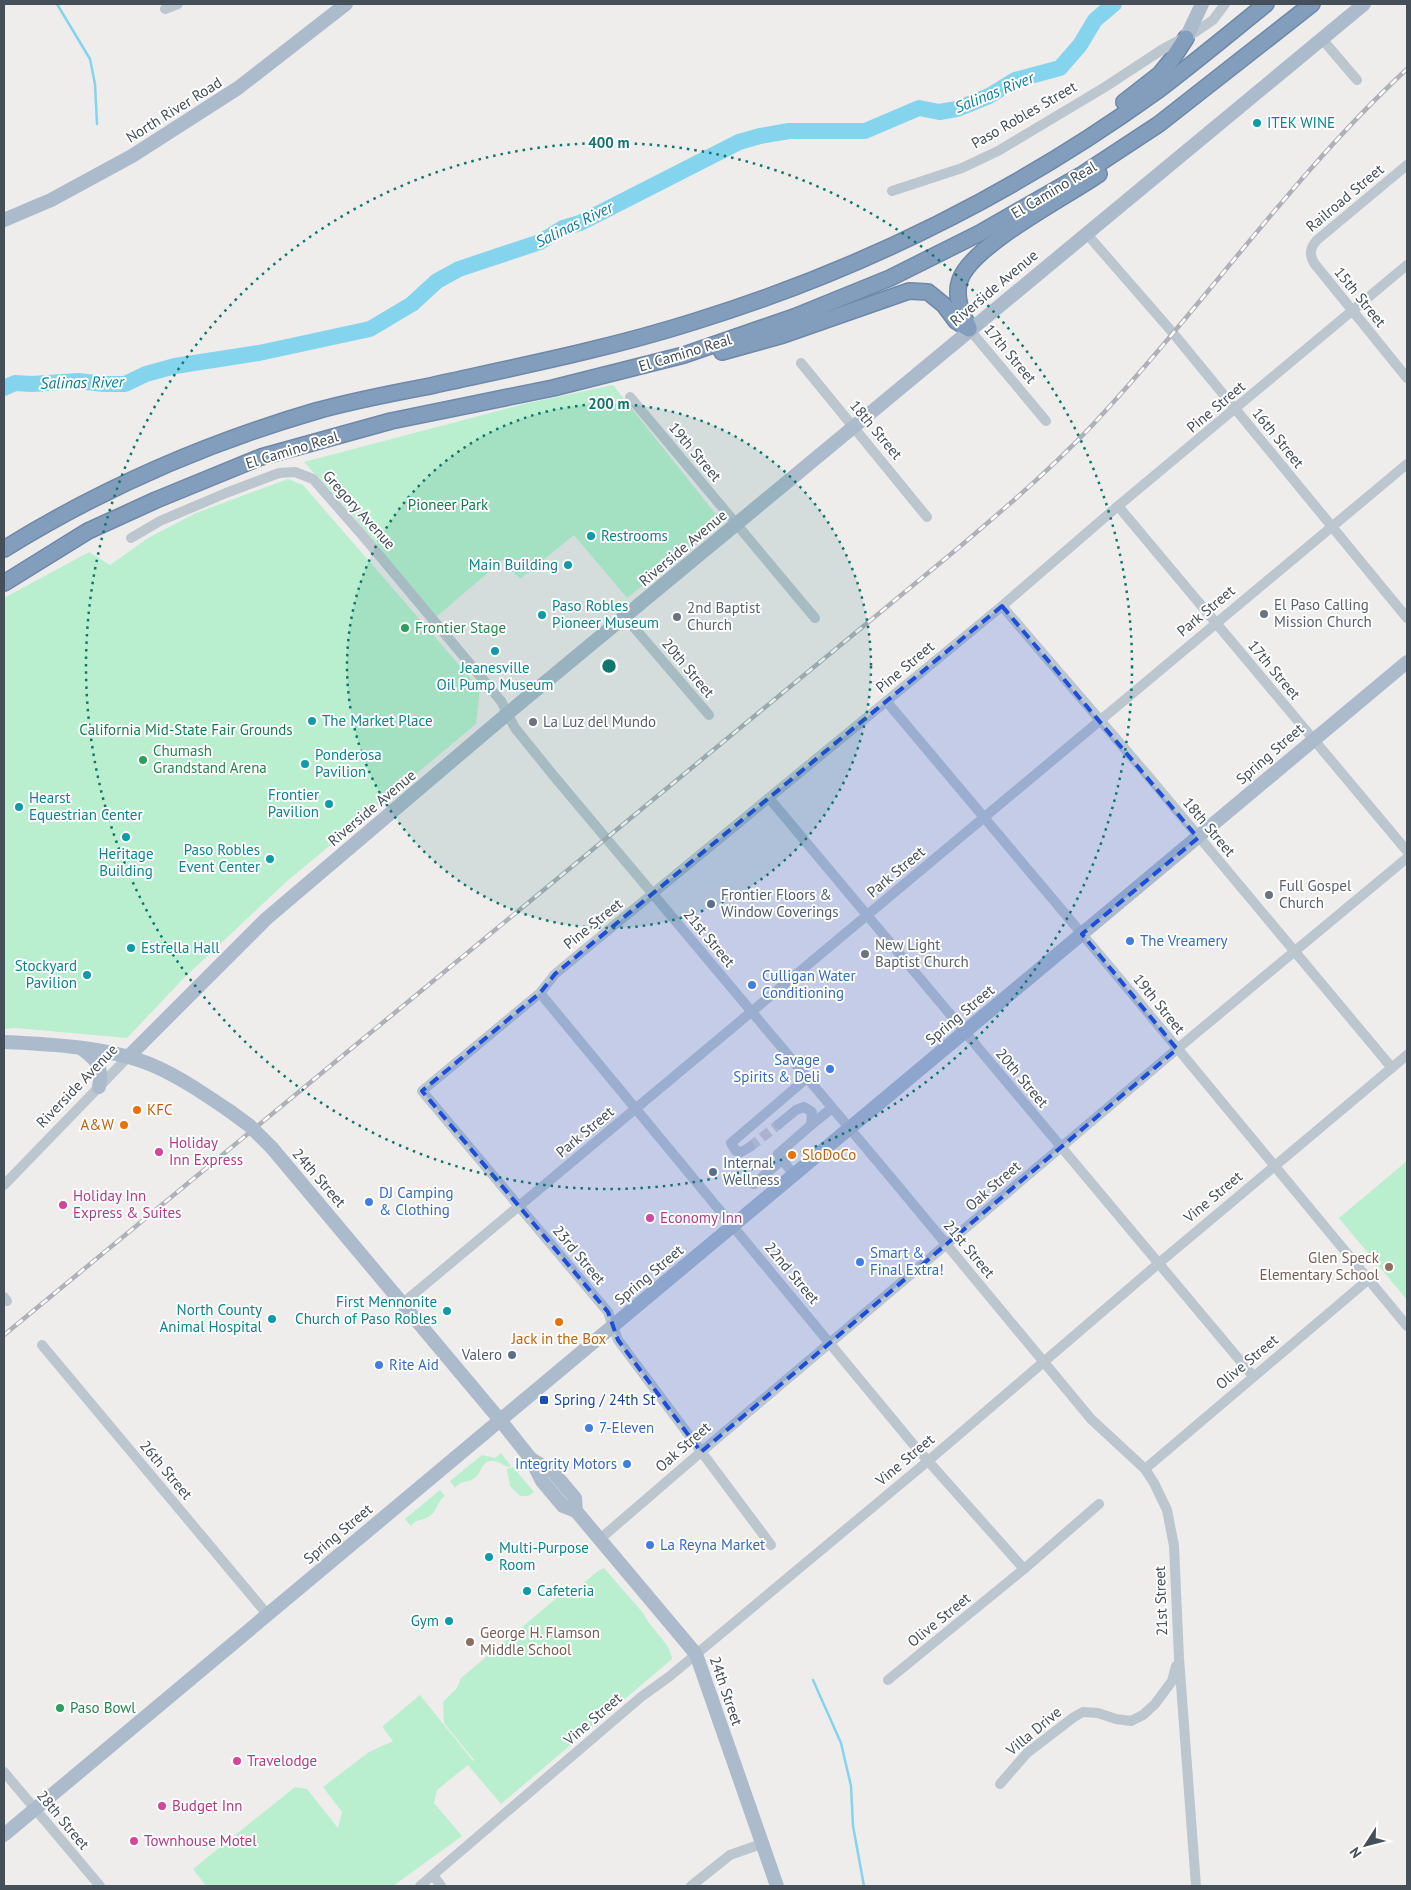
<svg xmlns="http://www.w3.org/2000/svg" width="1411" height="1890" font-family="'PT Sans',sans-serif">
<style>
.green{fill:#b9efcf}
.water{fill:#85d4ed}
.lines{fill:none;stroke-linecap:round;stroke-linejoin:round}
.stream{stroke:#85d4ed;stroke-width:2.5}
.river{stroke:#85d4ed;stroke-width:16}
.minor-tunnel{stroke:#cdcdcf;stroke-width:10;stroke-dasharray:10 5;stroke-linecap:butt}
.highway-casing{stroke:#6e88a8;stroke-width:18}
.minor{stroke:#bcc6cf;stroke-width:10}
.major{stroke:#abbbcc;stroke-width:14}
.highway{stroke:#839dbd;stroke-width:15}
.rail-casing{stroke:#aeb1b7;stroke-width:4.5}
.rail{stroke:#fff;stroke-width:2.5;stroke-dasharray:8;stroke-linecap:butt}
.major-bridge{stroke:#abbbcc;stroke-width:14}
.marked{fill:#1d4ed8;fill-opacity:0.2;stroke:#1d4ed8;stroke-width:4;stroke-dasharray:10 6;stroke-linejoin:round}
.ring{fill:none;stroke:#0f766e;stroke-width:2.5;stroke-dasharray:2.5 5}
.culture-dot{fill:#0f9aa8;stroke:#fff;stroke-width:2}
.worship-dot{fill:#6b7280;stroke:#fff;stroke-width:2}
.leisure-dot{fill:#2e9e5b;stroke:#fff;stroke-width:2}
.service-dot{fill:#5c6f8a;stroke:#fff;stroke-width:2}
.shop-dot{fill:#3f7fe0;stroke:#fff;stroke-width:2}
.food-dot{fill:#e8710a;stroke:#fff;stroke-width:2}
.hotel-dot{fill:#d1479c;stroke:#fff;stroke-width:2}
.education-dot{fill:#8d6e63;stroke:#fff;stroke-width:2}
.transit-dot{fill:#1a4fb4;stroke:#fff;stroke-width:2}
.labels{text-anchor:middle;stroke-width:4;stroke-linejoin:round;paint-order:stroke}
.street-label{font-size:15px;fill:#444f5a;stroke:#fff}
.culture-label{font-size:15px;fill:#0d838f;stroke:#fff;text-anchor:start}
.park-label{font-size:15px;fill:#157c4b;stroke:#fff}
.worship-label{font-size:15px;fill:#5b616d;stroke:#fff;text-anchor:start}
.leisure-label{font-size:15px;fill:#27864d;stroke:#fff;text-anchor:start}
.service-label{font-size:15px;fill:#4e5e75;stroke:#fff;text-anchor:start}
.shop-label{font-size:15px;fill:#366cbe;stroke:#fff;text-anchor:start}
.food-label{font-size:15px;fill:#c56008;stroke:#fff;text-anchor:start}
.hotel-label{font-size:15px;fill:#b23c85;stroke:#fff;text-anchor:start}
.education-label{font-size:15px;fill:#785e54;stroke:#fff;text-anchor:end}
.transit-label{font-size:15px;fill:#164399;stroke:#fff;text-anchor:start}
.water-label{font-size:16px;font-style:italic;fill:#0a7ca0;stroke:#fff}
.centre{fill:#0f766e;stroke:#fff;stroke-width:2.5}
.ring-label{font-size:15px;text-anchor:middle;font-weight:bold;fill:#0f766e;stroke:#fff;stroke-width:4;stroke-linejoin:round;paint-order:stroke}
</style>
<rect width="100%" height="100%" fill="#efecec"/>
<g class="green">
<polygon points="613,385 717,516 720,524 627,598 574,535 520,579 503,560 436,617 348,510 304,462 524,404"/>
<polygon points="288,479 303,485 480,689 476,724 286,882 183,979 127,1038 15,1028 4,1029 4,598 89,552 110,565 148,538 196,513"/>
<polygon points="1407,1161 1407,1300 1339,1218"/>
<path d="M501,1453L511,1466L509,1467C503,1466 499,1460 491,1461C481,1462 482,1472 476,1477C469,1483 460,1480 455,1488L450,1481L482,1455L495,1458Z"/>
<polygon points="513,1467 534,1492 528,1496 520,1496 510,1486 507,1469"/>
<path d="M440,1490L445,1496C437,1501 438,1510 430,1516C423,1521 417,1518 411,1526L405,1519Z"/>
<path d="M604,1568L644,1614C651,1630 670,1642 672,1659L501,1804L468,1765L437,1790L434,1803L462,1836L393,1886H206L193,1869L295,1787L307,1789L338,1828L342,1812L323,1787L369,1752L393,1741L383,1728V1726L420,1695L473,1761L474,1760L444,1723L443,1702L457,1688L461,1678L559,1596H568L598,1571Z"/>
</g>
<polygon class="water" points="768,128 789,131 774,141 742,144 735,139 739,135"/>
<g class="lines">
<g class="stream">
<polyline points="57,4 90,59 95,84 97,124"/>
<polyline points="1108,4 1110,7"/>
<polyline points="813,1680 841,1743 851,1786 853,1826 864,1886"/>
</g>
<polyline class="river" points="4,388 15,383 32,384 78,381 104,384 125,384 146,374 175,366 259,353 370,329 412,304 437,281 459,269 540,242 563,228 580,223 739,142 760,136 789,131 865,131 919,108 939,112 957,109 989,96 1015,80 1060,68 1080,45 1095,20 1114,4"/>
<polyline class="minor-tunnel" points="750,1147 779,1124"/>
<g class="highway-casing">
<g id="highway">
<polyline points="1124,102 1160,74 1173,58 1186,38"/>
<path d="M969,328C962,313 954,297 960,280C972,245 1066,197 1099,174"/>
<polyline points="722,352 783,335 909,291 928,292 944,305 956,321 969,329"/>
<path d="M4,549C101,489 206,443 316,411C352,401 388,394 425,387C516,367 608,349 696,321C861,270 1017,192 1157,91C1194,63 1230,33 1266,4"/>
<polyline points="4,583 88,531 156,500 261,457 391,421 553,388 684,355 794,317 890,278 980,233 1083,174 1159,124 1312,4"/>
</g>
</g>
<g class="minor">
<polyline points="165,9 178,4"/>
<polyline points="1322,39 1357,80"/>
<path d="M1407,165L1317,240C1310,248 1309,254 1314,263L1407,378"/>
<polyline points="892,191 962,168 998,151 1105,87 1163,49 1197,31 1213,20 1225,4"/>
<polyline points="1086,233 1173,333 1407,618"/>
<polyline points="969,329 1046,421"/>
<polyline points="801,363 927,517"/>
<polyline points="630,397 815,618"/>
<polyline points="1118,506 1407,851"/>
<polyline points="131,538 160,521 226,493 279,473 295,472 313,479 363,536 501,701 515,728 553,775 898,1186 1091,1419 1145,1469 1154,1483 1167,1510 1174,1546 1179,1658 1196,1886"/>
<polyline points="1002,606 1149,777 1392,1068"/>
<polyline points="625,617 709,715"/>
<polyline points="887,702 1130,991 1407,1326"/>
<polyline points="769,798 1253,1376"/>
<polyline points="540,993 913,1444 1024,1569"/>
<polyline points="779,1124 796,1110 804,1107 812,1112 811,1125 778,1154 794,1175"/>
<polyline points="811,1125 832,1108"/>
<polyline points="750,1147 741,1152 736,1151 731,1143 807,1078"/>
<polyline points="754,1184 782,1160"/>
<polyline points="4,1185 128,1057"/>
<polyline points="4,1297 7,1301"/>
<polyline points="403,1303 1407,464"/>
<polyline points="42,1345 267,1614"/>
<polyline points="1145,1469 1369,1279"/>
<polyline points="600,1539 701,1452 1177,1049 1407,858"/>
<polyline points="771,1545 618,1340 608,1312 422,1091 540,993 555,974 1002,606 1118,506 1407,265"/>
<polyline points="888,1680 1024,1569 1099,1504"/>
<polyline points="4,1772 100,1886"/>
<polyline points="1000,1784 1027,1753 1074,1717 1083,1712 1098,1713 1116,1719 1131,1721 1143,1715 1155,1704 1172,1681 1176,1666"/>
<polyline points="433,1875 441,1886"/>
<polyline points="420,1886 641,1697 670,1676 928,1461 1159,1263 1407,1055"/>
<polyline points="691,1886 730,1855 761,1844"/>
</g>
<g class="major">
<polyline points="1186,38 1202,4"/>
<polyline points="4,220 51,200 132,156 238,88 346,4"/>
<path d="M4,1042C50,1044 109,1047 152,1065C180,1077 206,1095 231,1112"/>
<path d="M82,1049C98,1061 103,1067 99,1087"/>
<polyline points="128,1057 266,919 507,714 1364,4"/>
<polyline points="272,1148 500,1420 531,1459 542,1481 563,1506 576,1511"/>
<polyline points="531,1459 553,1472 575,1498 576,1511 696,1654 777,1886"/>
<polyline points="4,1835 1407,662"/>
</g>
<use href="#highway" class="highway"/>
<g class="rail-casing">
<path id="rail" d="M4,1335L957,549C1010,504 1063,459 1109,407C1210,296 1297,171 1407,69"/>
</g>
<use href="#rail" class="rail"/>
<polyline class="major-bridge" points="231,1112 250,1126 272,1148"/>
</g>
<path class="marked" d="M1002,606L1198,838L1082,934L1177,1049L701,1452L618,1340L608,1312L422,1091L540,993L555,974Z"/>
<circle cx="609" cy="666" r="262" fill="#0f766e" fill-opacity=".12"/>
<g class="ring">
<circle cx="609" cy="666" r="262"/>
<circle cx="609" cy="666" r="523"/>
</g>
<g class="culture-dot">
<circle cx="1257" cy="123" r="5"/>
<circle cx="591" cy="536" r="5"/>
<circle cx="568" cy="565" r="5"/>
<circle cx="542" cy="615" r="5"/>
<circle cx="495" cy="651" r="5"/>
<circle cx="312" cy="721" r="5"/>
<circle cx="305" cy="764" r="5"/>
<circle cx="329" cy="804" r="5"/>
<circle cx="19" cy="807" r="5"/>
<circle cx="126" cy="837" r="5"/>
<circle cx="270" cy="859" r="5"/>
<circle cx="131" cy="948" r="5"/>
<circle cx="87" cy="975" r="5"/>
<circle cx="447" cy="1311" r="5"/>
<circle cx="272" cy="1319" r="5"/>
<circle cx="489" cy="1557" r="5"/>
<circle cx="527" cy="1591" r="5"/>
<circle cx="449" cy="1621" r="5"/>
</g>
<g class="worship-dot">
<circle cx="1264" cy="614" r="5"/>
<circle cx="677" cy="617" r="5"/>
<circle cx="533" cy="722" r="5"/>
<circle cx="1269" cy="895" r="5"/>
<circle cx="865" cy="954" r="5"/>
</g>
<g class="leisure-dot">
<circle cx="405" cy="628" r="5"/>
<circle cx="143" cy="760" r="5"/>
<circle cx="60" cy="1708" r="5"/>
</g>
<g class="service-dot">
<circle cx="711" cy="904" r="5"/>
<circle cx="713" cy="1172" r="5"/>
<circle cx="512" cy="1355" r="5"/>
</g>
<g class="shop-dot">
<circle cx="1130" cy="941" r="5"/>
<circle cx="752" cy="985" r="5"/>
<circle cx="830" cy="1069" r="5"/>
<circle cx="369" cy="1202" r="5"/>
<circle cx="860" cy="1262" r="5"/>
<circle cx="379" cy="1365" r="5"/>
<circle cx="589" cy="1428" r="5"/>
<circle cx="627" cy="1464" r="5"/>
<circle cx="650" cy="1545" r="5"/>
</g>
<g class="food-dot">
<circle cx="137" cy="1110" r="5"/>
<circle cx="124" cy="1125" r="5"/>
<circle cx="792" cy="1155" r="5"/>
<circle cx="559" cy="1322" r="5"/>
</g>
<g class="hotel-dot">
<circle cx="159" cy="1152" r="5"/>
<circle cx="63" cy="1205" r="5"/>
<circle cx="650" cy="1218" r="5"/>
<circle cx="237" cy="1761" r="5"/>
<circle cx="162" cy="1806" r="5"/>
<circle cx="134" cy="1841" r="5"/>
</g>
<g class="education-dot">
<circle cx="1389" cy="1267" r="5"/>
<circle cx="470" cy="1642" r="5"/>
</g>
<rect class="transit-dot" x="539" y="1395" width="10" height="10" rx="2.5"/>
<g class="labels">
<g class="street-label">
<text transform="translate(174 110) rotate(-32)" y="5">North River Road</text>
<text transform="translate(1024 115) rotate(-30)" y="5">Paso Robles Street</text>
<text transform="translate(1054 190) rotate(-31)" y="5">El Camino Real</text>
<text transform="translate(1345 198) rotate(-40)" y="5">Railroad Street</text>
<text transform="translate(994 288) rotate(-40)" y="5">Riverside Avenue</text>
<text transform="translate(1360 297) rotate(51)" y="5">15th Street</text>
<text transform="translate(685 353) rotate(-17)" y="5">El Camino Real</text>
<text transform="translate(1010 354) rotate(50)" y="5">17th Street</text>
<text transform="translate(1216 407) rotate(-40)" y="5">Pine Street</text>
<text transform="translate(876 430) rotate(50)" y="5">18th Street</text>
<text transform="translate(1278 438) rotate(51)" y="5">16th Street</text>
<text transform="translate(292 450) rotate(-17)" y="5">El Camino Real</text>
<text transform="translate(695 452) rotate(50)" y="5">19th Street</text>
<text transform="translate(359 510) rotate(48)" y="5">Gregory Avenue</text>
<text transform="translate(683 548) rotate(-40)" y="5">Riverside Avenue</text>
<text transform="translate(1206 611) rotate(-40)" y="5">Park Street</text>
<text transform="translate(905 667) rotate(-40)" y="5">Pine Street</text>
<text transform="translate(688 668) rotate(50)" y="5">20th Street</text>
<text transform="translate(1274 670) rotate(50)" y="5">17th Street</text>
<text transform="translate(1270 754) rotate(-41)" y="5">Spring Street</text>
<text transform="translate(372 808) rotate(-40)" y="5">Riverside Avenue</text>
<text transform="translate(1209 827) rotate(50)" y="5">18th Street</text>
<text transform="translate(896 872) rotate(-40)" y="5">Park Street</text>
<text transform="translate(593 924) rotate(-39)" y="5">Pine Street</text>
<text transform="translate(709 938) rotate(50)" y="5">21st Street</text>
<text transform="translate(1159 1004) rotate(51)" y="5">19th Street</text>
<text transform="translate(960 1015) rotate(-40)" y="5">Spring Street</text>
<text transform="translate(1022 1078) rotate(50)" y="5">20th Street</text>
<text transform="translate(77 1086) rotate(-46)" y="5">Riverside Avenue</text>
<text transform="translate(585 1132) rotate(-40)" y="5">Park Street</text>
<text transform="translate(319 1178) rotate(49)" y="5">24th Street</text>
<text transform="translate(993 1186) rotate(-41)" y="5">Oak Street</text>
<text transform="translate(1213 1197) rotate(-40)" y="5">Vine Street</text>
<text transform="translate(969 1249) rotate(50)" y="5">21st Street</text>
<text transform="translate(579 1255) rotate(50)" y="5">23rd Street</text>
<text transform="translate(792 1273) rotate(50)" y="5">22nd Street</text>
<text transform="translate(649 1275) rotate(-40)" y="5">Spring Street</text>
<text transform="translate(1247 1362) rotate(-40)" y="5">Olive Street</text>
<text transform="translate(683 1447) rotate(-41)" y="5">Oak Street</text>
<text transform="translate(905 1460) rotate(-40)" y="5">Vine Street</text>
<text transform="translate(166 1470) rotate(50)" y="5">26th Street</text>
<text transform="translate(338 1534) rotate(-40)" y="5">Spring Street</text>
<text transform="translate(1161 1601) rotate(-92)" y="5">21st Street</text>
<text transform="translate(939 1620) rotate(-39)" y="5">Olive Street</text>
<text transform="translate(726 1691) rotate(71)" y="5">24th Street</text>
<text transform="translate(593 1719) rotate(-41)" y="5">Vine Street</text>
<text transform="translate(1034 1731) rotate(-40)" y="5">Villa Drive</text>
<text transform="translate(63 1820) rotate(50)" y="5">28th Street</text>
</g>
<g class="culture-label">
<text x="1267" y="128">ITEK WINE</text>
<text x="601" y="541">Restrooms</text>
<text x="558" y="570" text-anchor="end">Main Building</text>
<text x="552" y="611">Paso Robles<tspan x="552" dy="17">Pioneer Museum</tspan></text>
<text x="495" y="673" text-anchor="middle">Jeanesville<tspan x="495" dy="17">Oil Pump Museum</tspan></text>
<text x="322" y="726">The Market Place</text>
<text x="315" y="760">Ponderosa<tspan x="315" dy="17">Pavilion</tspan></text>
<text x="319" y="800" text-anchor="end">Frontier<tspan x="319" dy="17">Pavilion</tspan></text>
<text x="29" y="803">Hearst<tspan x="29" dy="17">Equestrian Center</tspan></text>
<text x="260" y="855" text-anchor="end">Paso Robles<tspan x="260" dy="17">Event Center</tspan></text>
<text x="126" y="859" text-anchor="middle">Heritage<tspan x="126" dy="17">Building</tspan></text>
<text x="141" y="953">Estrella Hall</text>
<text x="77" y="971" text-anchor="end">Stockyard<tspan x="77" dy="17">Pavilion</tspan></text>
<text x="437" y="1307" text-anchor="end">First Mennonite<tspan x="437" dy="17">Church of Paso Robles</tspan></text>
<text x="262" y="1315" text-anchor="end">North County<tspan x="262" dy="17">Animal Hospital</tspan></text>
<text x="499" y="1553">Multi-Purpose<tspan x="499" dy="17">Room</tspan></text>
<text x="537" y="1596">Cafeteria</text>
<text x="439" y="1626" text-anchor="end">Gym</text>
</g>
<g class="park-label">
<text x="448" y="510">Pioneer Park</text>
<text x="186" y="735">California Mid-State Fair Grounds</text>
</g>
<g class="worship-label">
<text x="1274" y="610">El Paso Calling<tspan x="1274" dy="17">Mission Church</tspan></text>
<text x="687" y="613">2nd Baptist<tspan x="687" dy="17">Church</tspan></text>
<text x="543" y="727">La Luz del Mundo</text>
<text x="1279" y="891">Full Gospel<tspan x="1279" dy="17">Church</tspan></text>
<text x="875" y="950">New Light<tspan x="875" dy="17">Baptist Church</tspan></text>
</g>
<g class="leisure-label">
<text x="415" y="633">Frontier Stage</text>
<text x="153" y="756">Chumash<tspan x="153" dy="17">Grandstand Arena</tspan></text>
<text x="70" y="1713">Paso Bowl</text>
</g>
<g class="service-label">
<text x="721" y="900">Frontier Floors &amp;<tspan x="721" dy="17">Window Coverings</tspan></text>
<text x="723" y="1168">Internal<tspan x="723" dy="17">Wellness</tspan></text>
<text x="502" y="1360" text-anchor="end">Valero</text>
</g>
<g class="shop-label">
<text x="1140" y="946">The Vreamery</text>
<text x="762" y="981">Culligan Water<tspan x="762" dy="17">Conditioning</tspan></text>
<text x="820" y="1065" text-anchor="end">Savage<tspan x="820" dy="17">Spirits &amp; Deli</tspan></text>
<text x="379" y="1198">DJ Camping<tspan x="379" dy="17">&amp; Clothing</tspan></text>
<text x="870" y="1258">Smart &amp;<tspan x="870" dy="17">Final Extra!</tspan></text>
<text x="389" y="1370">Rite Aid</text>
<text x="599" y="1433">7-Eleven</text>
<text x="617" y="1469" text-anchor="end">Integrity Motors</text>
<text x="660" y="1550">La Reyna Market</text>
</g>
<g class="food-label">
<text x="147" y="1115">KFC</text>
<text x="114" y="1130" text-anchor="end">A&amp;W</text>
<text x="802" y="1160">SloDoCo</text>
<text x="559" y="1344" text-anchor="middle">Jack in the Box</text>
</g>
<g class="hotel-label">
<text x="169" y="1148">Holiday<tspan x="169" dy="17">Inn Express</tspan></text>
<text x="73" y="1201">Holiday Inn<tspan x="73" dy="17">Express &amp; Suites</tspan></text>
<text x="660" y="1223">Economy Inn</text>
<text x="247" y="1766">Travelodge</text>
<text x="172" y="1811">Budget Inn</text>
<text x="144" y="1846">Townhouse Motel</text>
</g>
<g class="education-label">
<text x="1379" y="1263">Glen Speck<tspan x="1379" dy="17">Elementary School</tspan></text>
<text x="480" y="1638" text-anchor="start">George H. Flamson<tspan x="480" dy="17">Middle School</tspan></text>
</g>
<g class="transit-label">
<text x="554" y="1405">Spring / 24th St</text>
</g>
<g class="water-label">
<text transform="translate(994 92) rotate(-22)" y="6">Salinas River</text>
<text transform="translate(574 224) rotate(-26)" y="6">Salinas River</text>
<text transform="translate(82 382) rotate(-1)" y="6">Salinas River</text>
</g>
</g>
<circle cx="609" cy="666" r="8" class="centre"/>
<g class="ring-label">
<text x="609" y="148">400 m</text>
<text x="609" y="409">200 m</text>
</g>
<rect width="1411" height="1890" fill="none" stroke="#444f5a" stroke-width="10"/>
<g transform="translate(1366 1845) rotate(234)" stroke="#ffffff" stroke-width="4" paint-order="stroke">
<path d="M0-4L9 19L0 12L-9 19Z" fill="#444f5a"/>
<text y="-8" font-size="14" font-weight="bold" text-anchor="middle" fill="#444f5a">N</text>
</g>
</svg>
